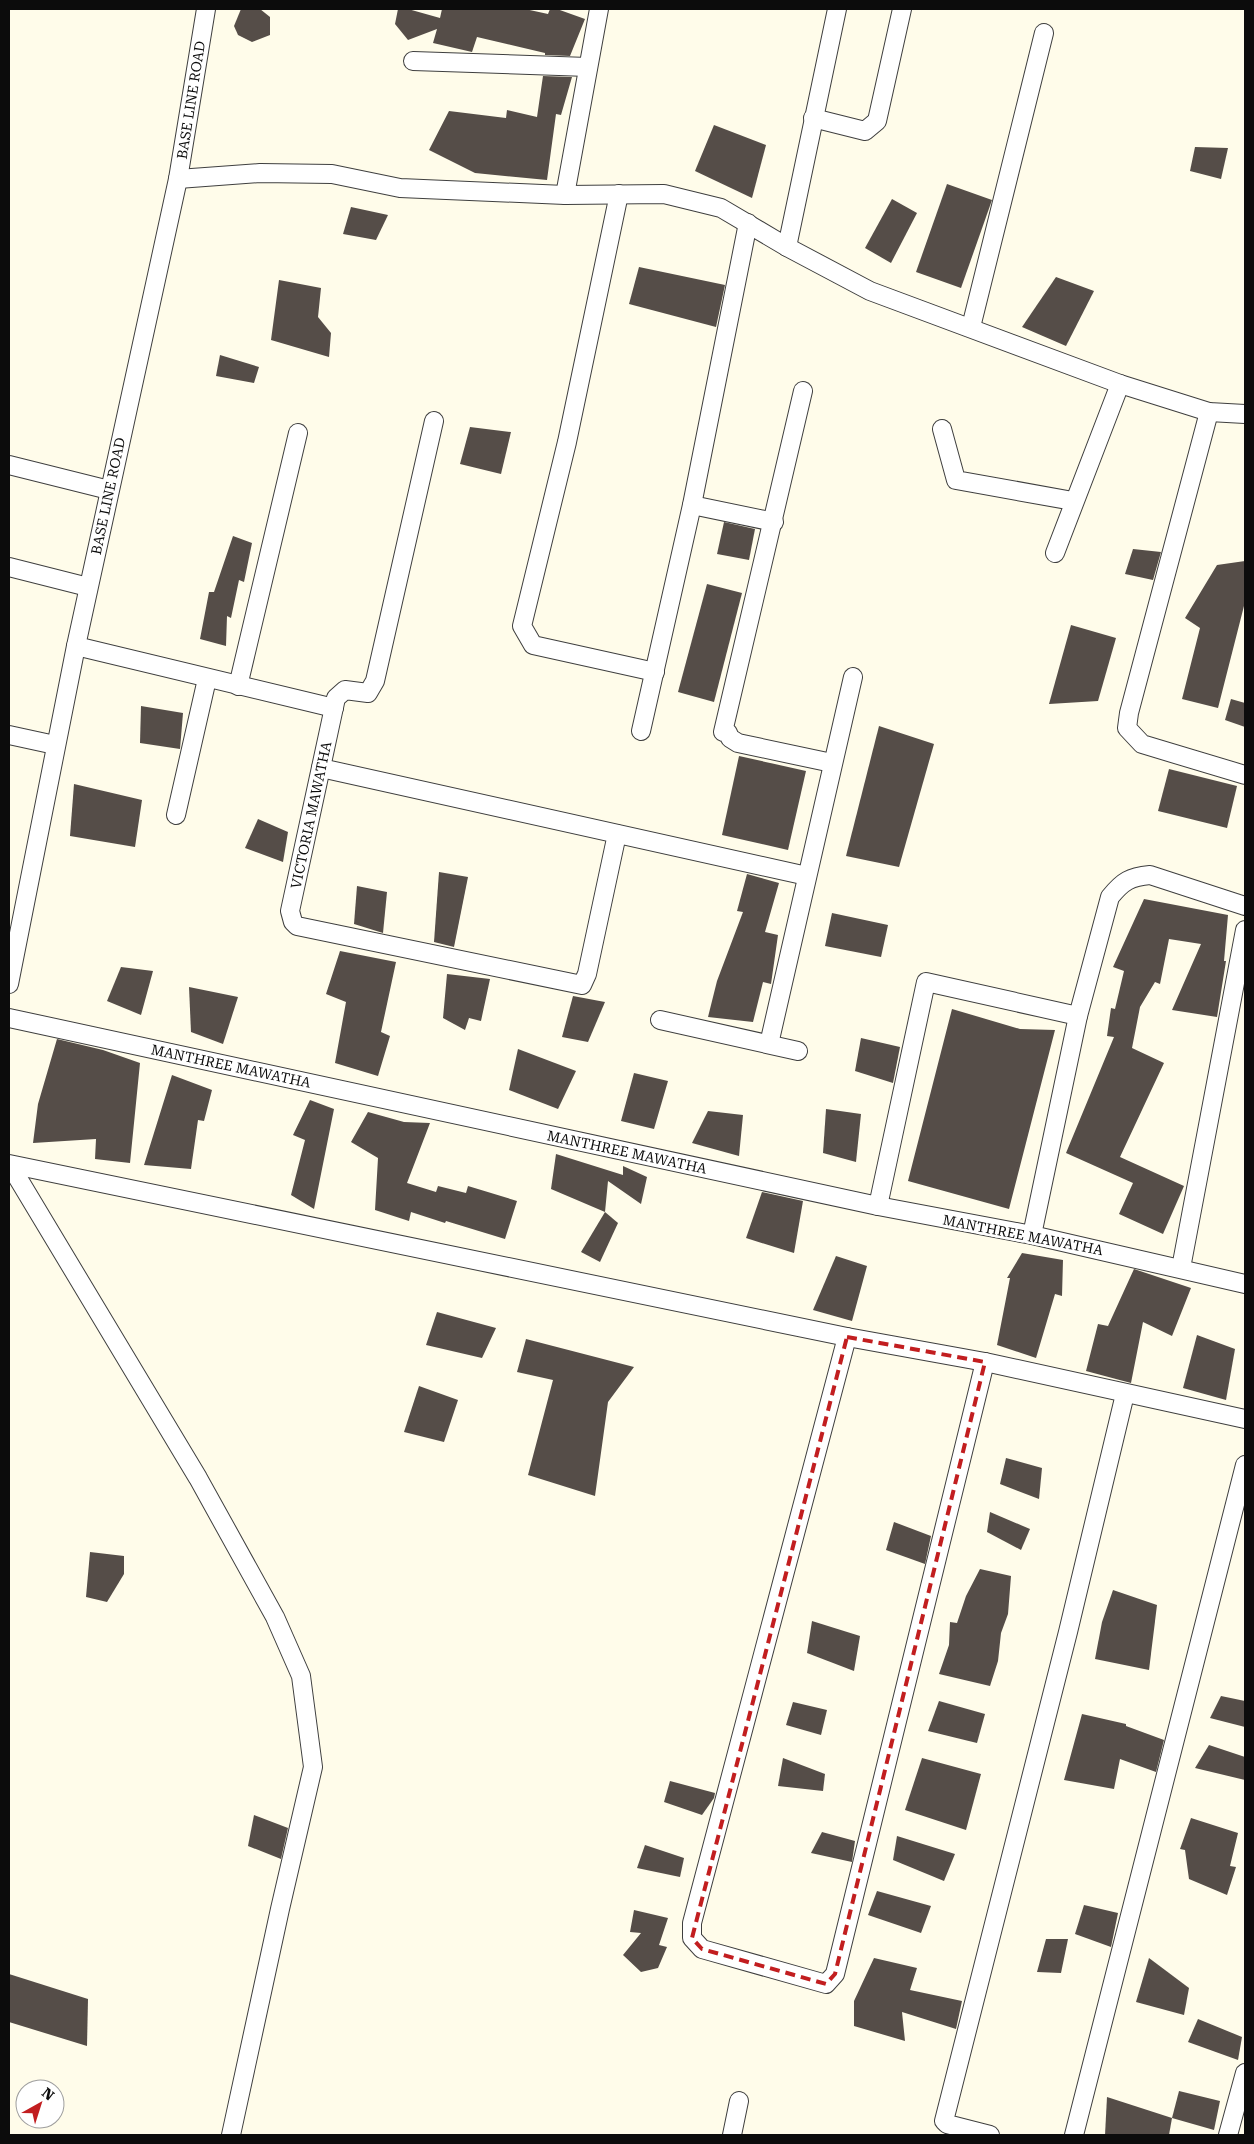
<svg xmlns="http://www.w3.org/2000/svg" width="1254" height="2144" font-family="'Roboto Serif',serif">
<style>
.building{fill:#554d48}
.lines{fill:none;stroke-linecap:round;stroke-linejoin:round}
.minor-casing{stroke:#3f3f3f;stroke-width:20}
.minor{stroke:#fff;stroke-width:18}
.marked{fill:none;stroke:#c21e20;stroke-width:4;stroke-dasharray:10 6;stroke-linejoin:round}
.labels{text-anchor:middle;stroke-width:5;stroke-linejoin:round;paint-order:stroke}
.street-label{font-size:14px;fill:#0c0c0c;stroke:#fff}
</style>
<rect width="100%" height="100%" fill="#fffcea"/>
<g class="building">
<polygon points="241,9 260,9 270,17 270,35 252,42 238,35 234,26"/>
<polygon points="398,9 408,9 440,18 442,9 525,9 548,14 550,9 557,9 585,19 570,56 545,55 545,53 477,37 472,52 433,43 437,29 408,40 395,24"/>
<polygon points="543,76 572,77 561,115 556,114 547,180 475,173 429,150 449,111 506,118 507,110 537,117"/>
<polygon points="714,125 766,145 752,198 695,171"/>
<polygon points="1195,147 1228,148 1221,179 1190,171"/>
<polygon points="947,184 992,200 961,288 916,272"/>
<polygon points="892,199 917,213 891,263 865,248"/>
<polygon points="351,207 388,215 376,240 343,234"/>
<polygon points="639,267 725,285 716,327 629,304"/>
<polygon points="1056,277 1094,291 1066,346 1022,327"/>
<polygon points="279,280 321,288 318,317 331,333 329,357 271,340"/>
<polygon points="220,355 259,367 254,383 216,376"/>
<polygon points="470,427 511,432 501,474 460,464"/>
<polygon points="724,522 755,529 749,560 717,554"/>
<polygon points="233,536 252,543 244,582 239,580 231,618 227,616 226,646 200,639 209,592 214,592"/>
<polygon points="1133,549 1161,552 1153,580 1125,574"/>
<polygon points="1245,561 1245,602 1218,708 1182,699 1200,628 1185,618 1217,565"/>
<polygon points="707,584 742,593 714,702 678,692"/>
<polygon points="1071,625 1116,638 1098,701 1049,704"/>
<polygon points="1231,699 1245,703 1245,727 1225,720"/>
<polygon points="141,706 183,713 180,749 140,743"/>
<polygon points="879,726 934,744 899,867 846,856"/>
<polygon points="739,756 806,771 788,850 722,835"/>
<polygon points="1169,769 1237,786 1227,828 1158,811"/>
<polygon points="74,784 142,800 135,847 70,836"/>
<polygon points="258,819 288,832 283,862 245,848"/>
<polygon points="439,872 468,877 454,947 434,942"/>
<polygon points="747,874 779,883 765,932 778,935 771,984 763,982 753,1022 708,1017 717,981 743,912 737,911"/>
<polygon points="357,886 387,892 383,933 354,924"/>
<polygon points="1144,899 1228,915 1224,961 1226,961 1217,1017 1172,1010 1201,944 1169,939 1160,984 1155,982 1140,1007 1132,1048 1164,1063 1120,1157 1184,1186 1163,1234 1119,1214 1133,1183 1066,1153 1114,1037 1107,1036 1111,1008 1115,1009 1124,971 1113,967"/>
<polygon points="832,913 888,925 881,957 825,946"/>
<polygon points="340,951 396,962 381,1032 390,1036 378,1076 335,1063 346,1002 326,994"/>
<polygon points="121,967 153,971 141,1015 107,1001"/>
<polygon points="447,974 490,979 481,1021 469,1018 465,1030 443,1018"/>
<polygon points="189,987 238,997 223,1044 191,1032"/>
<polygon points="573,996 605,1002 588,1042 562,1037"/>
<polygon points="952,1009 1020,1029 1055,1030 1009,1209 908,1181"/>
<polygon points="861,1038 900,1047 893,1083 855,1071"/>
<polygon points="57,1039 103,1050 140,1063 130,1163 95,1159 96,1139 33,1143 38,1104"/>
<polygon points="518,1049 576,1071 558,1109 509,1090"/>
<polygon points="634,1073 668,1081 654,1129 621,1121"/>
<polygon points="172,1075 212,1090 204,1121 198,1120 191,1169 144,1165"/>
<polygon points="310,1100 334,1109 314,1209 291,1195 305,1140 293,1135"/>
<polygon points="826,1109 861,1114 856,1162 823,1153"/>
<polygon points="708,1111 743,1115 739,1156 692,1143"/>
<polygon points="368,1112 404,1122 430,1123 407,1183 436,1192 438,1186 466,1193 468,1186 517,1201 505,1239 446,1221 445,1223 411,1212 409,1221 375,1210 378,1158 351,1142"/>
<polygon points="556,1154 623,1175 623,1166 647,1177 641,1204 608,1181 605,1212 551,1189"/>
<polygon points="762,1192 803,1201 794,1253 746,1238"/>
<polygon points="605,1212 618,1223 600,1262 581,1252"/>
<polygon points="1022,1253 1063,1260 1062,1296 1055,1294 1036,1358 997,1345 1010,1278 1007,1278"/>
<polygon points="836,1256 867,1266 852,1321 813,1310"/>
<polygon points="1134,1269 1191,1288 1172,1336 1143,1322 1131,1383 1086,1371 1098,1324 1108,1326"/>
<polygon points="437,1312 496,1328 482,1358 426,1345"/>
<polygon points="1197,1335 1235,1349 1226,1400 1183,1388"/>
<polygon points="526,1339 634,1367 608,1402 595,1496 528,1475 553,1380 517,1372"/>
<polygon points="419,1386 458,1400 444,1442 404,1432"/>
<polygon points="1006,1458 1042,1468 1039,1499 1000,1484"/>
<polygon points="990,1512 1030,1529 1021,1550 987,1532"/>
<polygon points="894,1522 931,1536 925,1564 886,1550"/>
<polygon points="90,1552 124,1556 124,1574 107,1602 86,1597"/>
<polygon points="980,1569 1011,1576 1008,1614 1001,1633 998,1661 990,1686 939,1674 949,1645 950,1622 957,1623 966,1596"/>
<polygon points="1113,1590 1157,1605 1149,1670 1095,1659 1102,1622"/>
<polygon points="812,1621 860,1636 854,1671 807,1653"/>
<polygon points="1221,1696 1245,1701 1245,1727 1210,1718"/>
<polygon points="939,1701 985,1714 977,1743 928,1731"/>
<polygon points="793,1702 827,1710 821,1735 786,1725"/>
<polygon points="1082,1714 1126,1724 1126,1726 1164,1740 1156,1772 1120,1759 1114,1789 1064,1780"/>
<polygon points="1209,1745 1245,1757 1245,1780 1195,1768"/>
<polygon points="783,1758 825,1774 823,1791 778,1786"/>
<polygon points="922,1758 981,1774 966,1830 905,1810"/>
<polygon points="670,1781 715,1793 714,1798 702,1815 664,1802"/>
<polygon points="254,1815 288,1828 281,1859 248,1846"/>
<polygon points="1191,1818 1238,1833 1230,1866 1236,1867 1227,1895 1189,1879 1185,1850 1180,1849"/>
<polygon points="822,1832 855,1841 852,1862 811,1853"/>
<polygon points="897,1836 955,1854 944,1881 893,1860"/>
<polygon points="645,1845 684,1858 680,1877 637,1868"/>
<polygon points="877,1891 931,1906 921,1933 868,1915"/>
<polygon points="1084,1905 1118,1913 1111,1947 1075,1934"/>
<polygon points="634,1910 668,1918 659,1945 667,1947 658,1968 641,1972 623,1955 641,1933 630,1932"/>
<polygon points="1046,1939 1068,1939 1061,1973 1037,1972"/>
<polygon points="874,1958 917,1968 910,1990 962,2001 956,2029 902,2012 905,2041 854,2026 854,2001"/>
<polygon points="1149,1958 1189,1988 1184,2015 1136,2002"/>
<polygon points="9,1974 88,1999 87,2046 9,2022"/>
<polygon points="1198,2019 1242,2037 1238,2060 1188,2042"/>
<polygon points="1179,2091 1220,2101 1214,2130 1172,2118"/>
<polygon points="1107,2097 1172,2118 1169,2135 1105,2135"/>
</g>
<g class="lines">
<g class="minor-casing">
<g id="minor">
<polyline points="413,61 588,67"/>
<polyline points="813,118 865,131 877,121 902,9"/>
<polyline points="178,179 260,173 332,174 400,188 565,195 664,194 721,208 787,247 870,291 1120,384 1209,412 1245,414"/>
<polyline points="619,194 567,442 522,626 533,645 655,672"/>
<polyline points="565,195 599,9"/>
<polyline points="787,247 837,9"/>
<polyline points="971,327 1044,33"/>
<polyline points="803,391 723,732 728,733 730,738 738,743 832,763"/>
<polyline points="1209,412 1129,713 1127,728 1142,744 1245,775"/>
<polyline points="434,421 375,681 368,693 345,690 336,698 290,911 293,922 297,926 582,985 587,974 617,834"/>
<polyline points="942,429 956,480 1073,501"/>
<polyline points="9,465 109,490"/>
<polyline points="692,505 774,522"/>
<polyline points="1055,553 1120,384"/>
<polyline points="9,567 88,587"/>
<polyline points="76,646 334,708"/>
<polyline points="238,686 298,433"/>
<polyline points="641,731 692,505 748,223"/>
<polyline points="9,735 55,745"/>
<polyline points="321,768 807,876"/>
<polyline points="176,815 207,679"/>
<polyline points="9,984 76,646 178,179 206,9"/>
<polyline points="9,1018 878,1206 1032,1235 1245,1284"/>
<polyline points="660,1020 798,1051"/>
<polyline points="769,1044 853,677"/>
<polyline points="9,1164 847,1337 985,1362 1245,1419"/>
<polyline points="10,1165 198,1478 275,1617 301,1676 313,1767 280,1909 231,2135"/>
<polyline points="878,1206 926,982 1078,1016"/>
<path d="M1032,1235L1078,1016L1110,897C1123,881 1130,877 1150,875L1245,906"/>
<polyline points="1181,1268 1245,930"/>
<polyline points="847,1337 692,1923 692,1938 702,1949 826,1984 835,1974 985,1362"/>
<polyline points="732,2135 739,2101"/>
<polyline points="990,2135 947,2124 944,2121 1068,1632 1125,1394"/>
<polyline points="1074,2135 1245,1465"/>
<polyline points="1228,2135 1245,2073"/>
</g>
</g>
<use href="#minor" class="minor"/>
</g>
<path class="marked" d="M847,1337L985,1362L835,1974L826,1984L702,1949L692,1938Z"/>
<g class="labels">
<g class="street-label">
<text transform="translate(191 100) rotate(-81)" y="5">BASE LINE ROAD</text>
<text transform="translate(108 496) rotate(-78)" y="5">BASE LINE ROAD</text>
<text transform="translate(311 815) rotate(-78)" y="5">VICTORIA MAWATHA</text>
<text transform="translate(231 1066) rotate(12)" y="5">MANTHREE MAWATHA</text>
<text transform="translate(627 1152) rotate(12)" y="5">MANTHREE MAWATHA</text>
<text transform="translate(1023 1235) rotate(11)" y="5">MANTHREE MAWATHA</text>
</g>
</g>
<rect width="1254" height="2144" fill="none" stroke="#0c0c0c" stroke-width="20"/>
<g transform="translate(40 2104) rotate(39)"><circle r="24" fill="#ffffff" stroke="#9e9e9e"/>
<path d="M0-4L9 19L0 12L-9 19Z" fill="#c21e20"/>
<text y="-8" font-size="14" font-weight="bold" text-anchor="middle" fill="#0c0c0c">N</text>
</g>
</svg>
